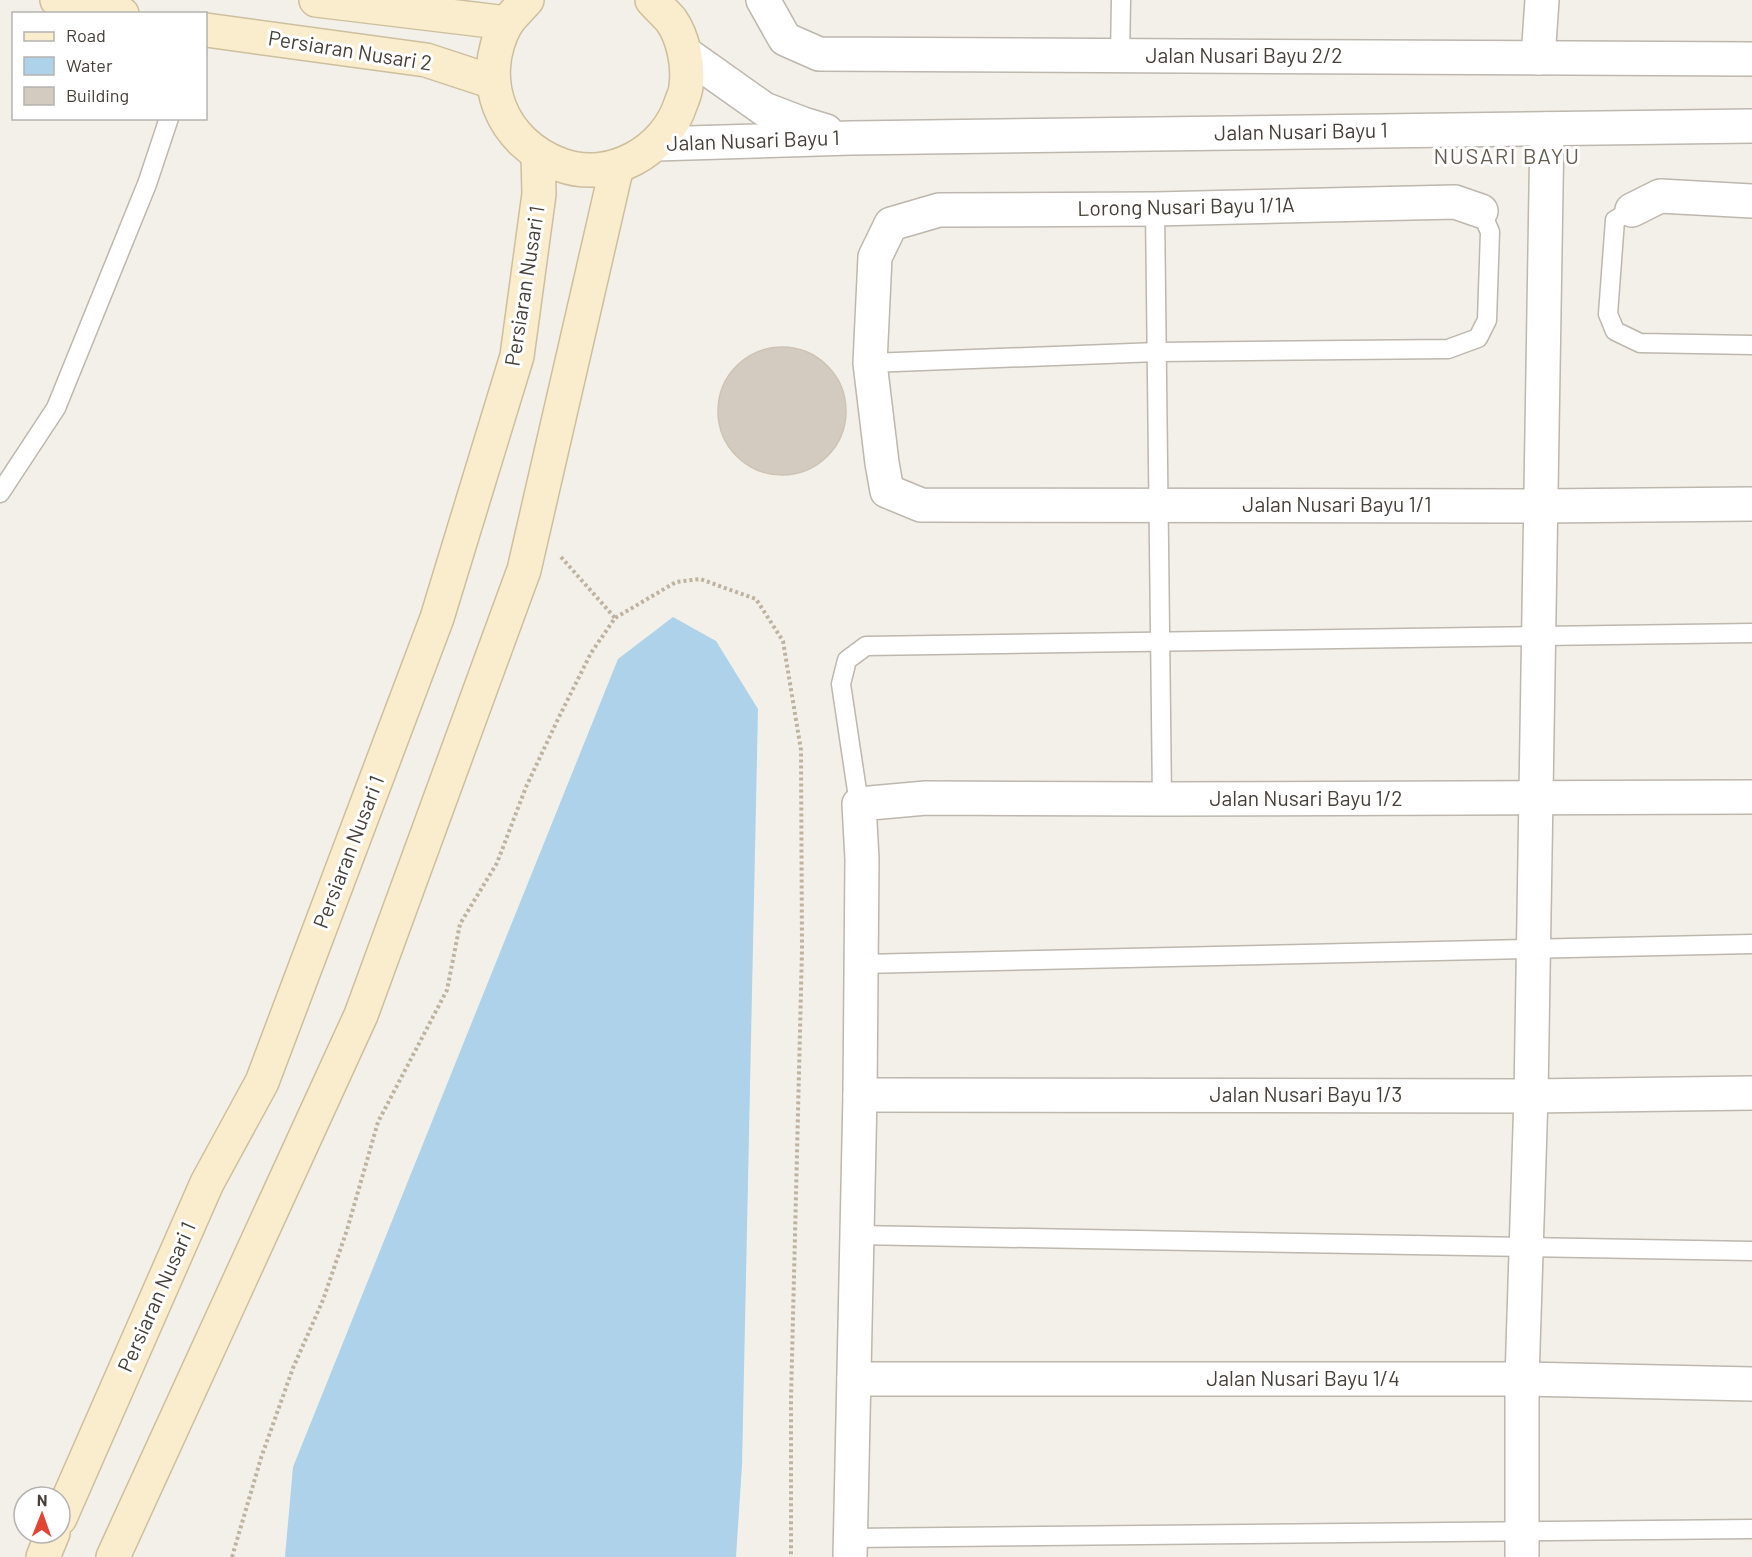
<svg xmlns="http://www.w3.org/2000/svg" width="1752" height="1557" font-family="Barlow,sans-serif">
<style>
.water{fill:#add2e9}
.building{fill:#d3cbc0;stroke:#cdc3b4;stroke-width:1.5}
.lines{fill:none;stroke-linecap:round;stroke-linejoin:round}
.lane-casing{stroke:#bdb7ad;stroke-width:21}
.street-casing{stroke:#bdb7ad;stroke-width:36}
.secondary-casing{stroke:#cdbf9e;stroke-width:36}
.path{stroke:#beb2a0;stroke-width:4;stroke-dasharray:3 3;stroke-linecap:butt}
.lane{stroke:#fff;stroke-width:18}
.street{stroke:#fff;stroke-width:33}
.secondary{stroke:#f9edcd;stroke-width:33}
.labels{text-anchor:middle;stroke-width:6;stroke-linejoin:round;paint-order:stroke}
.street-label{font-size:21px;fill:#464038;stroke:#fff}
.neighbourhood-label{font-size:22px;letter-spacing:1.5px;fill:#675e51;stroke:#fff}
</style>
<rect width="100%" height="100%" fill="#f3f0e9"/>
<polygon class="water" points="673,617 716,641 758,709 742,1465 736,1557 285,1557 293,1467 618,659"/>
<circle class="building" cx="782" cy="411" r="64"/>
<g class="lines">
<g class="lane-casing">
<g id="lane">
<polyline points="1120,56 1121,0"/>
<polyline points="1155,209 1162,799"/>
<polyline points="1632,210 1615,220 1608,314 1615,331 1640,343 1752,345"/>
<polyline points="870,363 1157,352 1448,349 1478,338 1487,320 1490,232 1481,211"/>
<polyline points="0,493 56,408 147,184 169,118"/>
<polyline points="859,804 841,684 847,660 866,646 1752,633"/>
<polyline points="861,964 1752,944"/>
<polyline points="857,1235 1752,1251"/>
<polyline points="850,1538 1752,1529"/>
</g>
</g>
<g class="street-casing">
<g id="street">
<polyline points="763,0 785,39 819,54 1752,59"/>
<polyline points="685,53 764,109 803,124 826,131"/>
<polyline points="1538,58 1542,0"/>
<polyline points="656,144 851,138 1752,126"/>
<polyline points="1632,210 1660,196 1752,201"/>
<polyline points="1481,211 1455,202 1155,209 939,210 891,224 875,257 870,363 882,463 887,491 921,505 1542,506 1752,504"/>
<polyline points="860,1095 1531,1096 1752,1093"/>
<polyline points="854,1379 1522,1379 1752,1384"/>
<polyline points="850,1557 860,1095 862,859 859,804 926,798 1162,799 1752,797"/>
<polyline points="1522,1557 1522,1379 1531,1096 1547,129"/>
</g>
</g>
<g class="secondary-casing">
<g id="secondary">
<polyline points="57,0 122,14"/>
<polyline points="316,0 507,23"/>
<path d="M527,0C520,8 511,16 506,24C476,80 501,143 561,165C610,183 666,151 681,103C683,98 686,91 686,86C689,65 683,37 671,20C665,13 658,7 652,0"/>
<polyline points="206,30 426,60 493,82"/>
<polyline points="60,1518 207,1183 262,1082 437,618 517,356 539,194 538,154"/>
<polyline points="43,1557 53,1533"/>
<polyline points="113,1557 361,1015 524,570 617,166"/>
</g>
</g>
<g class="path">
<polyline points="561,557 615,618"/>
<polyline points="232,1557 261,1458 293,1368 323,1300 347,1230 378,1122 447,990 460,924 497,863 526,787 558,719 591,653 615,618 676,582 700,579 756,599 783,641 801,750 802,949 791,1399 791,1557"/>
</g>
<use href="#lane" class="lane"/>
<use href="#street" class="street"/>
<use href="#secondary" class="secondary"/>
</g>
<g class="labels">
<g class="street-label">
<text transform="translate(350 51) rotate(9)" y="7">Persiaran Nusari 2</text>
<text x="1244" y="63">Jalan Nusari Bayu 2/2</text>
<text transform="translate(1301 132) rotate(-1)" y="7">Jalan Nusari Bayu 1</text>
<text transform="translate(753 141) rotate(-2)" y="7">Jalan Nusari Bayu 1</text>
<text transform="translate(1186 207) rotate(-1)" y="7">Lorong Nusari Bayu 1/1A</text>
<text transform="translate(525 286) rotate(-81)" y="7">Persiaran Nusari 1</text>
<text x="1337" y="512">Jalan Nusari Bayu 1/1</text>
<text x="1306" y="806">Jalan Nusari Bayu 1/2</text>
<text transform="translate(349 852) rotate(-69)" y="7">Persiaran Nusari 1</text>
<text x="1306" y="1102">Jalan Nusari Bayu 1/3</text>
<text transform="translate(157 1297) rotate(-66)" y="7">Persiaran Nusari 1</text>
<text x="1303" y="1386">Jalan Nusari Bayu 1/4</text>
</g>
<g class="neighbourhood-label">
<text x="1507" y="164">NUSARI BAYU</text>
</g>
</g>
<rect x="12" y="12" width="195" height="108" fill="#ffffff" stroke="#b5b3af" stroke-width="1.5"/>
<rect x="24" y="32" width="30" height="9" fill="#f9edcd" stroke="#b5b3af" stroke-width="1.5"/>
<text x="66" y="42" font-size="18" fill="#464038">Road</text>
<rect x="24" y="57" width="30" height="18" fill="#add2e9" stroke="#b5b3af" stroke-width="1.5"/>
<text x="66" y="72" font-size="18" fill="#464038">Water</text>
<rect x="24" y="87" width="30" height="18" fill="#d3cbc0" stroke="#b5b3af" stroke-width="1.5"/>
<text x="66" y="102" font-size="18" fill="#464038">Building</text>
<g transform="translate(42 1515) rotate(1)"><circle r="28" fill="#ffffff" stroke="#b5b3af" stroke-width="1.5"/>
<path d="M0-4.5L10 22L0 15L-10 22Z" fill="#e24531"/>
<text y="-9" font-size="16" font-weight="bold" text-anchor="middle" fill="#464038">N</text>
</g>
</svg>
